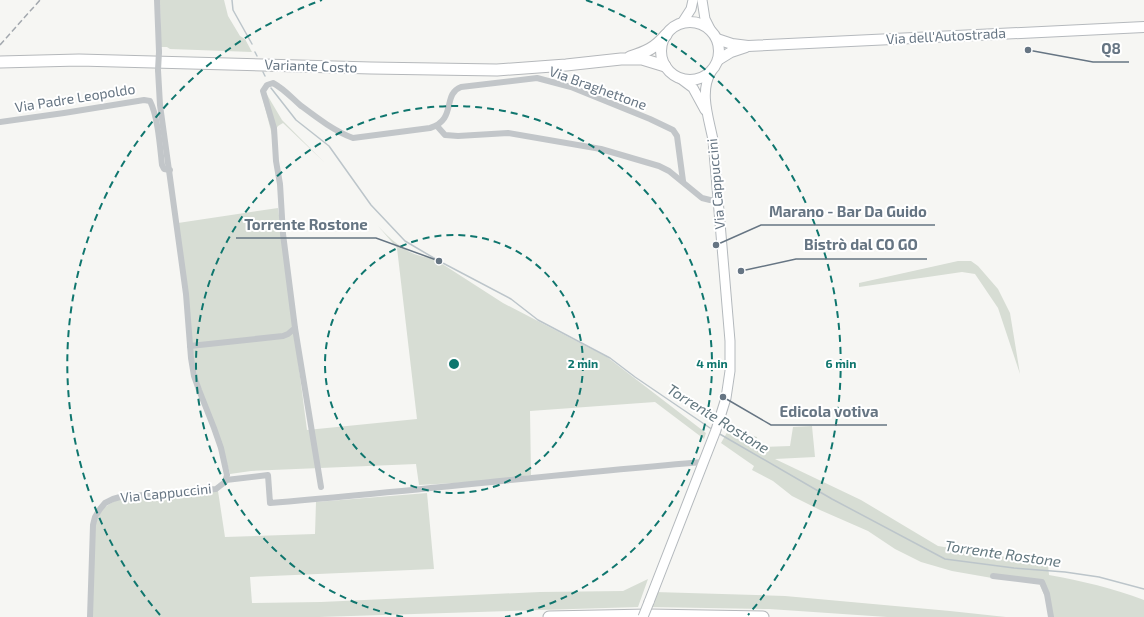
<svg xmlns="http://www.w3.org/2000/svg" width="1144" height="617" font-family="'Exo 2',sans-serif">
<style>
.green{fill:#d7ddd4}
.lines{fill:none;stroke-linecap:round;stroke-linejoin:round}
.stream{stroke:#bcc5ca;stroke-width:1.5}
.secondary-casing{stroke:#b4b9bd;stroke-width:11}
.primary-casing{stroke:#b5b9bd;stroke-width:12}
.highway-casing{stroke:#b5b8bb;stroke-width:13}
.street{stroke:#c2c6c9;stroke-width:6}
.secondary{stroke:#fff;stroke-width:9}
.primary{stroke:#fff;stroke-width:10}
.highway{stroke:#fff;stroke-width:11}
.rail{stroke:#a3a8ae;stroke-width:1.5;stroke-dasharray:6 3;stroke-linecap:butt}
.secondary-bridge-casing{stroke:#b4b9bd;stroke-width:11;stroke-linecap:butt}
.street-bridge{stroke:#c2c6c9;stroke-width:6}
.secondary-bridge{stroke:#fff;stroke-width:9}
.ring{fill:none;stroke:#0f766e;stroke-width:2;stroke-dasharray:7 5}
.labels{text-anchor:middle;stroke-width:4;stroke-linejoin:round;paint-order:stroke}
.street-label{font-size:14px;fill:#667583;stroke:#fff}
.water-label{font-size:15px;font-style:italic;fill:#62777f;stroke:#fff}
.centre{fill:#0f766e;stroke:#fff;stroke-width:2}
.ring-label{font-size:12px;text-anchor:middle;font-weight:bold;fill:#0f766e;stroke:#fff;stroke-width:4;stroke-linejoin:round;paint-order:stroke}
.leader{fill:none;stroke:#667583;stroke-width:1.5}
.callout-dot{fill:#667583;stroke:#fff;stroke-width:1.5}
.callout-label{font-size:15px;text-anchor:middle;font-weight:bold;fill:#667583;stroke:#fff;stroke-width:4;stroke-linejoin:round;paint-order:stroke}
</style>
<rect width="100%" height="100%" fill="#f6f6f3"/>
<g class="green">
<polygon points="160,0 224,0 228,16 240,36 245,39 252,52 170,49 167,47 161,47"/>
<polygon points="263,88 282,120 324,162 283,123 278,126 272,135 261,92"/>
<path d="M278,208L307,430L417,419L397,248L378,226C393,242 410,257 433,258L503,303L607,357L706,433L704,439L655,402L530,411L531,475L490,481L419,485L416,464L251,471L230,474C220,435 201,400 194,361L178,223Z"/>
<polygon points="958,261 971,261 978,266 998,289 1010,313 1020,374 998,308 975,274 962,272 859,287 859,283"/>
<path d="M812,426L815,457L775,459L861,500L938,546L1048,564L1049,575C1082,581 1113,588 1144,600V617H1050L1047,601L1037,579L992,578L952,571L921,562L895,549L868,531L820,510L792,496L773,481L752,470L754,466L721,443L729,429L757,437L758,447L790,446L793,427Z"/>
<path d="M218,491L225,537L315,534L316,502L427,493L434,569L250,577L252,603L321,602L540,592L623,591L648,579L638,607L319,617H91L94,532C98,512 101,508 119,499Z"/>
<polygon points="655,592 785,596 950,611 1006,617 887,617 769,609 650,607"/>
</g>
<g class="lines">
<g class="stream">
<polyline points="232,0 233,10 252,44"/>
<polyline points="255,52 257,56"/>
<polyline points="263,72 265,76"/>
<polyline points="271,88 296,120 329,146 371,205 405,241 439,261 511,299 538,320 610,358 635,377 713,430"/>
<polyline points="718,433 832,499 945,559 1014,568 1065,572 1099,577 1144,589"/>
</g>
<g class="secondary-casing">
<g id="secondary">
<polyline points="702,0 705,19 710,29"/>
<polyline points="682,23 691,9 693,0"/>
<polyline points="681,79 693,88 705,110"/>
<path d="M649,602L716,430L726,398L730,371V341L713,140C709,119 699,92 711,72"/>
</g>
</g>
<g class="primary-casing">
<g id="primary">
<circle cx="690" cy="51" r="29"/>
<polyline points="717,39 732,44 748,46 1144,27"/>
<polyline points="718,60 731,52 746,47"/>
</g>
</g>
<g class="highway-casing">
<g id="highway">
<path d="M630,57C646,52 655,48 666,35"/>
<polyline points="0,62 79,60 371,68 497,70 566,65 621,59 642,59 665,66"/>
<polyline points="549,617 649,615 763,617"/>
</g>
</g>
<g class="street">
<polyline points="157,0 159,52"/>
<path d="M0,122L64,113L144,100L150,101C158,117 160,147 162,165L164,169L170,170"/>
<polyline points="437,126 445,135 458,136 508,133 601,149 659,166 669,171 702,198 710,200 718,200"/>
<polyline points="295,328 321,487"/>
<path d="M190,346L283,336L288,334L295,328L283,234L280,184L276,161L274,128L263,91L267,85L273,83C284,89 291,97 300,105C316,117 334,131 353,138L430,128C457,120 442,94 461,87L537,78L571,87L650,119L673,130L677,136L683,181"/>
<path d="M226,480L268,475L270,503C414,491 558,474 703,462"/>
<polyline points="993,576 1042,582 1047,594 1051,617"/>
<polyline points="90,617 93,525 95,517 100,509 105,503 113,499 120,497 216,489 225,482 227,475 221,448 214,428 199,390 194,376 191,358 186,294 160,105 158,70"/>
</g>
<use href="#secondary" class="secondary"/>
<use href="#primary" class="primary"/>
<use href="#highway" class="highway"/>
<polyline class="rail" points="0,45 40,0"/>
<g class="secondary-bridge-casing">
<polyline id="secondary-bridge" points="643,617 649,602"/>
</g>
<polyline class="street-bridge" points="158,70 159,52"/>
<use href="#secondary-bridge" class="secondary-bridge"/>
</g>
<g class="ring">
<circle cx="454" cy="364" r="129"/>
<path d="M403 617A258 258 0 1 1 505 617"/>
<path d="M160 615A387 387 0 0 1 322 0M586 0A387 387 0 0 1 748 615"/>
</g>
<g class="labels">
<g class="street-label">
<text transform="translate(946 36) rotate(-3)" y="5">Via dell'Autostrada</text>
<text transform="translate(311 66) rotate(2)" y="5">Variante Costo</text>
<text transform="translate(598 88) rotate(20)" y="5">Via Braghettone</text>
<text transform="translate(75 98) rotate(-9)" y="5">Via Padre Leopoldo</text>
<text transform="translate(716 184) rotate(-95)" y="5">Via Cappuccini</text>
<text transform="translate(166 493) rotate(-6)" y="5">Via Cappuccini</text>
</g>
<g class="water-label">
<text transform="translate(718 419) rotate(32)" y="5">Torrente Rostone</text>
<text transform="translate(1003 554) rotate(8)" y="5">Torrente Rostone</text>
</g>
</g>
<circle cx="454" cy="364" r="6" class="centre"/>
<g class="ring-label">
<text x="583" y="368">2 min</text>
<text x="712" y="368">4 min</text>
<text x="841" y="368">6 min</text>
</g>
<path class="leader" d="M1028 50L1093 62H1129M716 245L761 225H935M439 261L376 238H236M741 271L796 259H927M723 397L771 425H887"/>
<g class="callout-dot">
<circle cx="1028" cy="50" r="4"/>
<circle cx="716" cy="245" r="4"/>
<circle cx="439" cy="261" r="4"/>
<circle cx="741" cy="271" r="4"/>
<circle cx="723" cy="397" r="4"/>
</g>
<g class="callout-label">
<text x="1111" y="54">Q8</text>
<text x="848" y="217">Marano - Bar Da Guido</text>
<text x="306" y="230">Torrente Rostone</text>
<text x="861" y="250">Bistrò dal CO GO</text>
<text x="829" y="417">Edicola votiva</text>
</g>
</svg>
